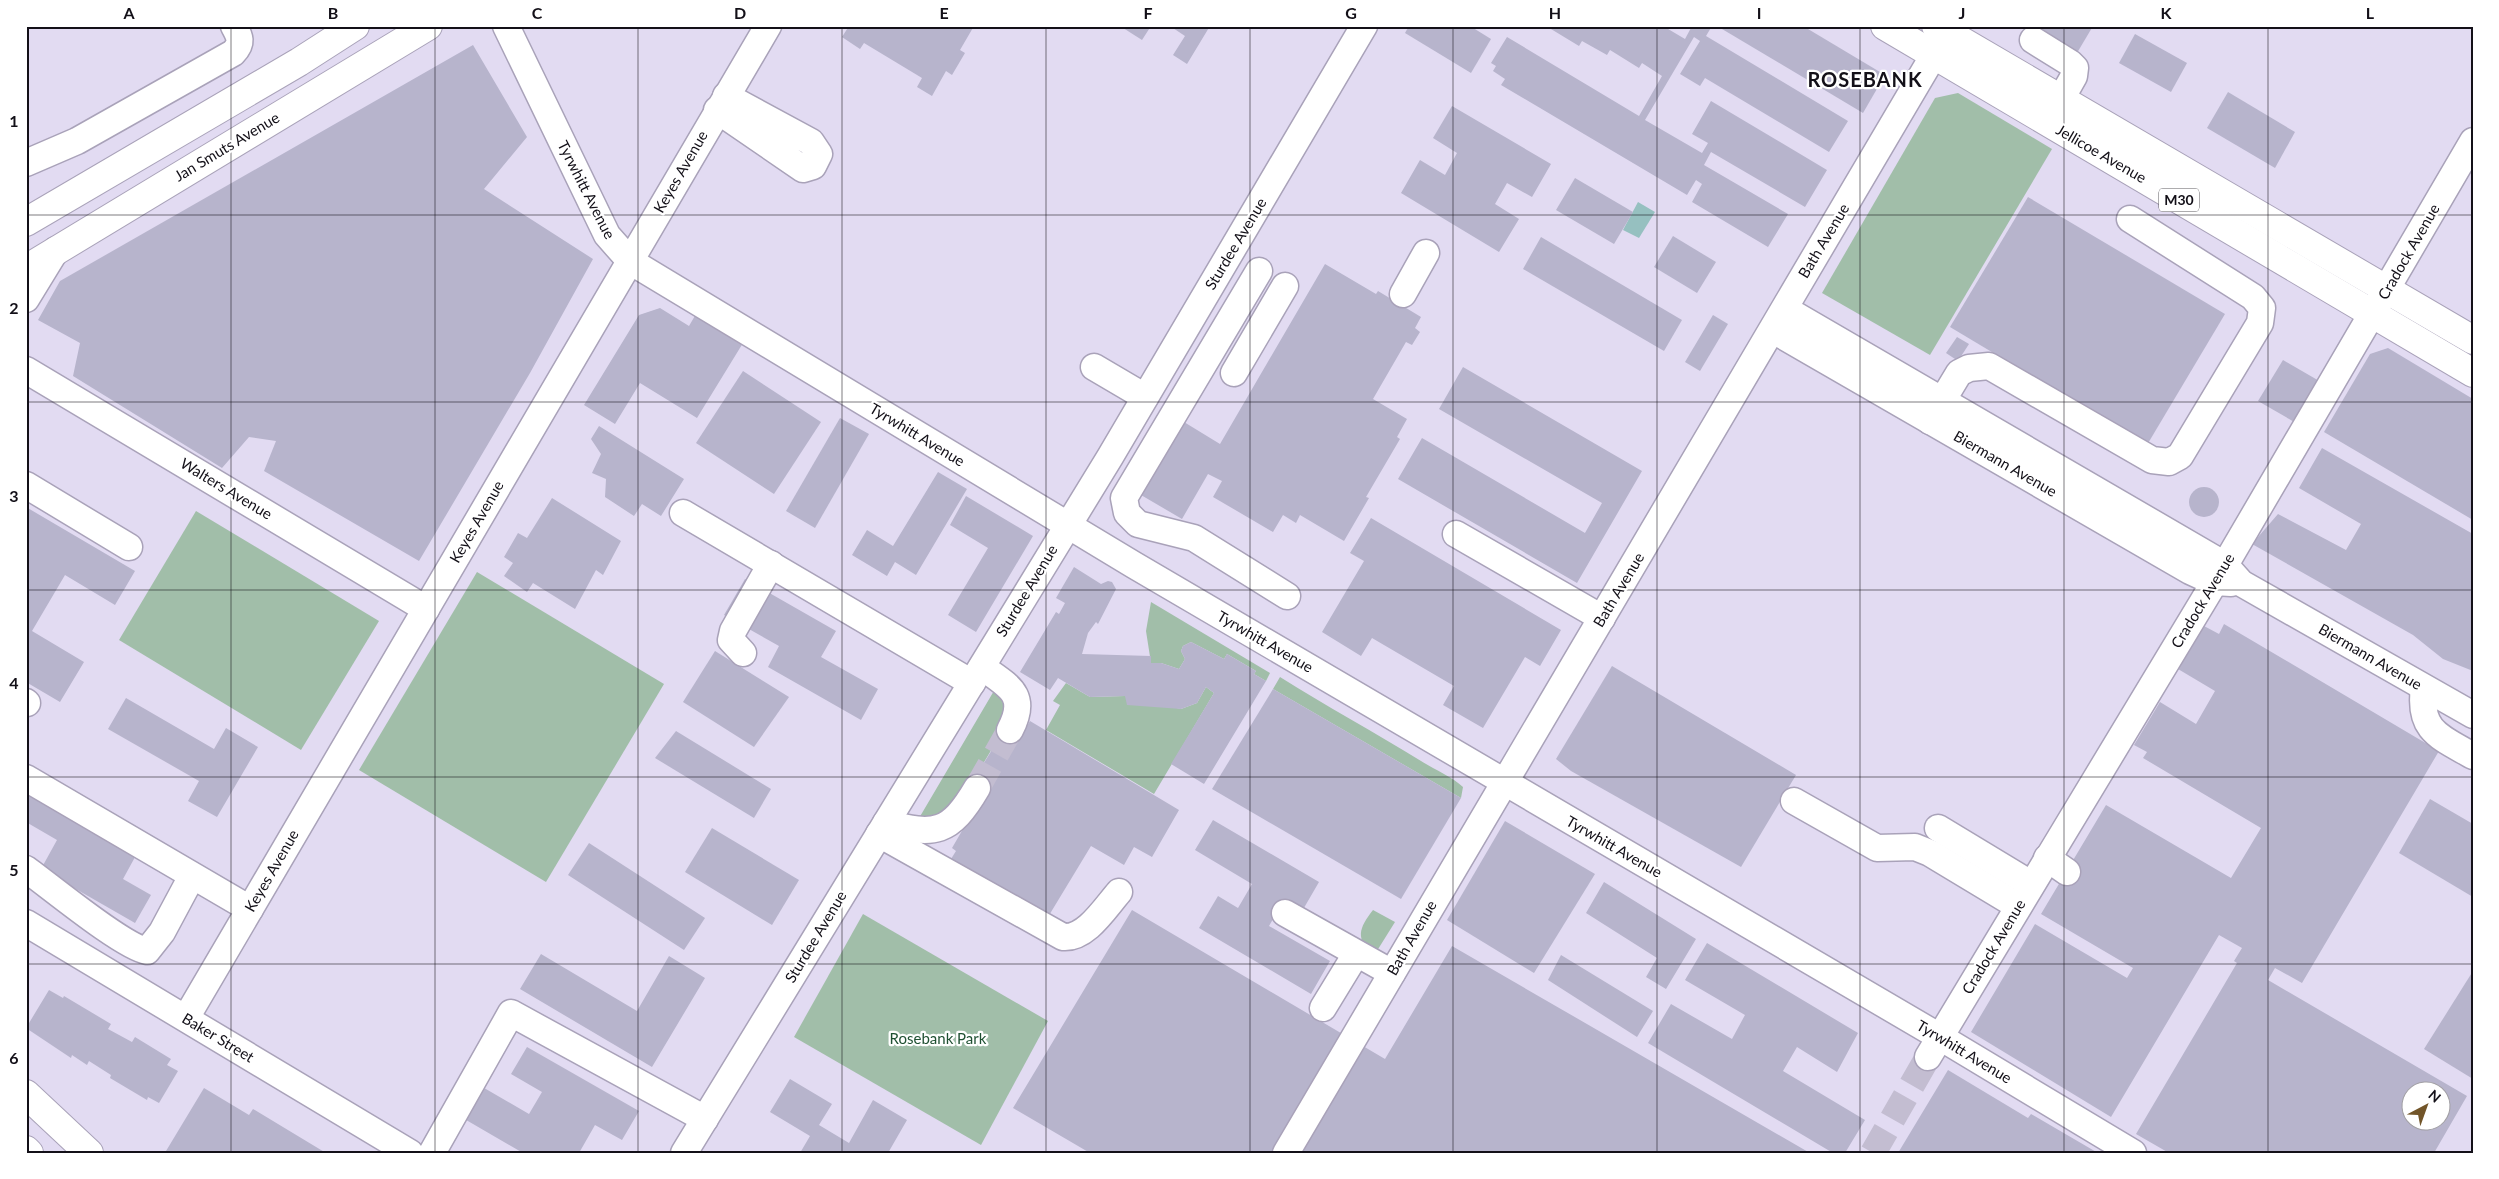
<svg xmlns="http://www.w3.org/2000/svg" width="2499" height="1179" font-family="Lato,sans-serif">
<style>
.green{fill:#a1bea9}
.water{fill:#96c0c0}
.building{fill:#b7b4cc;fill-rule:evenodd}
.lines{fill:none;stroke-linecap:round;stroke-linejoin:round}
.minor-tunnel{stroke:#c3bdd1;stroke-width:26;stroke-dasharray:26 13;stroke-linecap:butt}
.minor-casing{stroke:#a9a2b9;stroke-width:29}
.major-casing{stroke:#a9a2b9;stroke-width:30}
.minor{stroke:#fff;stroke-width:26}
.major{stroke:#fff;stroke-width:28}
.grid{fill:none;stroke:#131018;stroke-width:1;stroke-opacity:0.55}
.labels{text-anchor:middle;stroke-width:4.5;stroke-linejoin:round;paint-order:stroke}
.shield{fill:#fff;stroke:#5a585d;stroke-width:1}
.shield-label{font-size:14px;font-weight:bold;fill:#131018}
.street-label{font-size:15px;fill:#131018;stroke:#fff}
.park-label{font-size:15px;fill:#1f5032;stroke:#fff}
.district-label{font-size:20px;font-weight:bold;letter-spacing:1px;fill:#131018;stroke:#fff}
.neatline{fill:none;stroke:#131018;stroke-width:2}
.grid-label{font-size:16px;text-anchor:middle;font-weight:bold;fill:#131018}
</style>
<rect width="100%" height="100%" fill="#e2dbf2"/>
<g class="green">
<polygon points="1958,93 2052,149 1930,355 1822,293 1935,98"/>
<polygon points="196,511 379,621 301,750 119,640"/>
<polygon points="477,572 664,684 546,882 359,770"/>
<polygon points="1151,602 1270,673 1266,681 1254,674 1256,671 1227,654 1224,659 1191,642 1183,646 1181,651 1185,659 1179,669 1161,663 1151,663 1146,631"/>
<path d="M1280,677C1326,706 1374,732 1421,761C1435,770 1451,776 1463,787L1461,798L1273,689Z"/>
<polygon points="1066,683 1090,697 1125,696 1181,709 1197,703 1206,687 1214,693 1154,794 1046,730 1060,705 1053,701"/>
<polygon points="998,684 1010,689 1005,727 971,784 970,799 915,825"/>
<path d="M1373,910L1395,922L1375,954C1354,940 1359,928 1373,910Z"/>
<polygon points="863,914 1048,1021 981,1145 794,1037"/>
</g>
<polygon class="water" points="1638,202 1655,212 1639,238 1623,230"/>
<g class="building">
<polygon points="849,26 974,26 960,50 965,53 952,75 946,71 932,96 917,87 922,78 864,43 860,49 842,37"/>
<polygon points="1120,26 1151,26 1142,40"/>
<polygon points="1170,26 1210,26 1187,64 1173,55 1185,36"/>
<polygon points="1409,26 1470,26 1491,39 1471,73 1405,33"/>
<polygon points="1546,26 1663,26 1685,39 1692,26 1712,26 1706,36 1848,121 1829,152 1705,78 1700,86 1680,74 1700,41 1694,37 1645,120 1702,153 1708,143 1692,134 1711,101 1827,170 1805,207 1711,152 1704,165 1788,214 1768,247 1692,202 1702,184 1696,180 1687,195 1501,85 1505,79 1493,71 1496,66 1491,63 1507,37 1639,116 1662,76 1642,63 1639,68 1610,50 1607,55 1582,41 1579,46"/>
<polygon points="1717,26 1803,26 1885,75 1863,113"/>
<polygon points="2021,26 2093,26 2074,58"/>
<polygon points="2135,34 2187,63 2171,92 2119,63"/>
<polygon points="473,45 527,137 484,189 593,259 530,373 419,561 264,471 276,441 249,437 222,468 73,376 80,343 38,320 60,281"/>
<polygon points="2228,92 2295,132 2275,168 2207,128"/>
<polygon points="1452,106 1551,164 1532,197 1507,183 1495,204 1519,219 1499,252 1401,193 1420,160 1445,175 1457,153 1433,138"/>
<polygon points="1575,178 1633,212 1614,244 1556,210"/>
<polygon points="2028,197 2225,314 2147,445 1950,327"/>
<polygon points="1673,236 1716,262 1697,293 1654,267"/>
<polygon points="1541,237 1682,320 1664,351 1523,269"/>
<polygon points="1325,264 1376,294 1378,291 1421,317 1415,328 1420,332 1412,345 1406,342 1373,399 1407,419 1397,437 1400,439 1366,497 1369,498 1344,541 1300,515 1296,523 1283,515 1273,532 1213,497 1222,481 1208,474 1182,519 1141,495 1184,422 1220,444"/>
<polygon points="660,308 689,326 696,314 743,343 697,418 640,383 615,424 584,405 639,315"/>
<polygon points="1713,315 1728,324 1700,371 1685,362"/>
<polygon points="1957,337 1969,344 1958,361 1946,353"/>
<polygon points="2388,348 2473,399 2473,520 2324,432 2370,354"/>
<polygon points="2283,360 2321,382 2296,423 2258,401"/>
<polygon points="1463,367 1642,471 1577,583 1398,479 1422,438 1585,533 1602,503 1439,409"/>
<polygon points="743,371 821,422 774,494 696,443"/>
<polygon points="840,418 869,434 815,528 786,511"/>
<polygon points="599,426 684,479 661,516 642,504 634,516 605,497 606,479 592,473 601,454 591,439"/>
<polygon points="2322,448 2473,534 2473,671 2443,659 2413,635 2252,544 2278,514 2346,550 2361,524 2299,488"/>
<polygon points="938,472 967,489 916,575 895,562 887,576 852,555 867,530 893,546"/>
<circle cx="2204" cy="502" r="15"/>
<polygon points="966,496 1033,536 976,632 948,615 988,548 950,525"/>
<polygon points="552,498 621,541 603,575 596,570 575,609 533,583 527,592 504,576 513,563 504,557 518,533 527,538"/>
<polygon points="26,507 135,571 115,605 65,575 32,631 84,662 60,702 26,682"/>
<polygon points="1371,518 1561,630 1540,666 1525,657 1483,728 1443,705 1454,686 1372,638 1361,656 1322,632 1364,561 1350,553"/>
<polygon points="1074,567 1101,584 1108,581 1112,582 1116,589 1098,624 1096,622 1088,633 1082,654 1151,656 1151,663 1161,663 1179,669 1185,659 1181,651 1183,646 1191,642 1224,659 1227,654 1256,671 1254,674 1266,681 1204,784 1171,764 1214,693 1206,687 1197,703 1181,709 1127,705 1125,696 1090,697 1058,678 1050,690 1020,672 1056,612 1059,614 1065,603 1056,598"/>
<polygon points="745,579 836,631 821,657 878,689 861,720 768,667 779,646 724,615"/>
<path d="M2224,624L2439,751L2302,983L2275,968L2268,980L2467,1096L2434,1153H2169L2136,1134L2237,963L2234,961L2242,948L2219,935L2111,1117L1971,1032L2035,924L2127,978L2133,968L2041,914L2106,805L2231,878L2261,828L2143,758L2147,752L2134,745L2160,702L2196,724L2215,691L2178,669L2204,626L2219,634ZM2412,1092H2442V1122H2412Z"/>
<polygon points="715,651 789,697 754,747 683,702"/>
<polygon points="1612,666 1796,775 1741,867 1571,771 1556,759"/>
<polygon points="1273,689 1461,798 1401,899 1212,789"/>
<polygon points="126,698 214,749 226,728 258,747 217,817 188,801 199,781 108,729"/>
<polygon points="1030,721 1179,810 1152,857 1134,847 1124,865 1091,846 1048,917 951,859 956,851 952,848 984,793 971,784 1006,727 1021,736"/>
<polygon points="676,731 771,789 754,818 655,758"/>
<polygon points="26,784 140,848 123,879 151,895 135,923 41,869 57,840 26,822"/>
<polygon points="2430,799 2473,824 2473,897 2399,853"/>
<polygon points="1213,820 1319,882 1301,913 1283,902 1269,926 1330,961 1311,994 1199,928 1218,896 1238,908 1252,884 1195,850"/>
<polygon points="1505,821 1595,874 1534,973 1447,920"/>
<polygon points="712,828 799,880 772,925 685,872"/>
<polygon points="589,843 705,918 684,950 568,875"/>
<polygon points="1604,882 1696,939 1666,989 1646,977 1657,958 1586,913"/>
<polygon points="1132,910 1385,1059 1452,946 1810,1153 1090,1153 1013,1108"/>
<polygon points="1707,943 1858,1033 1837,1072 1797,1047 1783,1071 1865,1120 1845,1153 1833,1153 1648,1043 1671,1004 1732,1039 1745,1015 1685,980"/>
<polygon points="541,954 637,1011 669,956 705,978 652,1067 520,989"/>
<polygon points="1561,955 1653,1011 1637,1037 1548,980"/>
<polygon points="2473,971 2473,1079 2424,1049"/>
<polygon points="49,990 63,998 64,996 111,1024 108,1029 132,1042 135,1037 171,1059 167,1065 178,1071 159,1103 148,1097 147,1100 110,1078 111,1075 89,1061 87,1065 72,1055 71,1058 26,1028"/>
<polygon points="527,1047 639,1111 622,1140 595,1125 579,1153 523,1153 461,1117 479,1085 529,1114 542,1092 511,1074"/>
<polygon points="1948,1070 2028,1118 2031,1114 2098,1153 1898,1153"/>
<polygon points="790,1079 832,1104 819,1125 849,1143 873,1100 907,1120 888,1153 800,1153 810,1136 770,1112"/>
<polygon points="204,1088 249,1115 253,1109 326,1153 169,1153 166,1151"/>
</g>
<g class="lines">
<g class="minor-tunnel">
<polyline points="977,788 1010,730"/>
<polyline points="1873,1153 1928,1057"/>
</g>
<g class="minor-casing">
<g id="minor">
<polyline points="506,26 607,235 630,261 1134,565 1940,1037 2133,1153"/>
<polyline points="2033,40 2070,63 2075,68 2074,76 2061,99"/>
<polyline points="717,110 803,169 813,166 819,154 811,142 726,96"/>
<path d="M26,163L77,141L233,53C243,43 240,37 234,26"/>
<polyline points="1259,271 1124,498 1127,513 1138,524 1194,538 1287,596"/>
<polyline points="1403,294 1426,253"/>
<polyline points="26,299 56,250"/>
<polyline points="1785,309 2225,565 2241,583 2473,715"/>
<polyline points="1773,330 2190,571 2214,582 2231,583"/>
<polyline points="1094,367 1145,397"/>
<polyline points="26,370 426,609"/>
<polyline points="1234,373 1285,286"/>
<polyline points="1930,421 1959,373 1969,368 1989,366 2152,460 2169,462 2180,456 2260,323 2262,308 2253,297 2130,219"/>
<polyline points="26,485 129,547"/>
<polyline points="683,513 972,683"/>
<polyline points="1456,534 1602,618"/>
<polyline points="743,653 731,640 733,631 771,564"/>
<path d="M982,667C1008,686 1029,694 1010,730"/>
<path d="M2424,688C2418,731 2440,737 2473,756"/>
<polyline points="26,702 27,703"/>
<polyline points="26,778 250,909"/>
<polyline points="1794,801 1877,848 1915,847 1930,853 2018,906"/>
<path d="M886,823C935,836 950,834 977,788"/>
<polyline points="1938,828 2031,884"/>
<path d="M879,834L1063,937C1086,939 1105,908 1119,892"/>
<polyline points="2047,858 2067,872"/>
<path d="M26,869C51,887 122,946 147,951L162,932L192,876"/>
<polyline points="1285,913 1392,973"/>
<polyline points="26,923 410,1153"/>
<polyline points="1323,1008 1356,954"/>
<polyline points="186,1018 768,26"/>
<polyline points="1928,1057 2225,565 2473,141"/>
<polyline points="432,1153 511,1013 705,1119"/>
<polyline points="684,1153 1110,457 1364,26"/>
<polyline points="1286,1153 1945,36"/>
</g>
</g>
<g class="major-casing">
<g id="major">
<polyline points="1885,26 2473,373"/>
<polyline points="1936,26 2473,340"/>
<polyline points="26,222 299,62 355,26"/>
<polyline points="26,269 428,26"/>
<polyline points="26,1094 89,1153"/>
<polyline points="26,1150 29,1153"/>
</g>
</g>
<use href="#minor" class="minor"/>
<use href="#major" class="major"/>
</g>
<path class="grid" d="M231,26V1153M435,26V1153M638,26V1153M842,26V1153M1046,26V1153M1250,26V1153M1453,26V1153M1657,26V1153M1860,26V1153M2064,26V1153M2268,26V1153M26,215H2473M26,402H2473M26,590H2473M26,777H2473M26,964H2473"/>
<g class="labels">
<rect class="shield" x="2159" y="188.5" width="40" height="23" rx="4"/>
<g class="shield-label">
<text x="2179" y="205">M30</text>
</g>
<g class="street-label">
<text transform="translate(227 147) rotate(-31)" y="5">Jan Smuts Avenue</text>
<text transform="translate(2101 154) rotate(30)" y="5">Jellicoe Avenue</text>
<text transform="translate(681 172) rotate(-60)" y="5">Keyes Avenue</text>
<text transform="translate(586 190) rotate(63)" y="5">Tyrwhitt Avenue</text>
<text transform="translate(1824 241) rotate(-59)" y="5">Bath Avenue</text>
<text transform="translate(1236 244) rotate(-59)" y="5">Sturdee Avenue</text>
<text transform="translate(2409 252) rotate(-60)" y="5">Cradock Avenue</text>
<text transform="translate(917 435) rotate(31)" y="5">Tyrwhitt Avenue</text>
<text transform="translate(2005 464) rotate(30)" y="5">Biermann Avenue</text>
<text transform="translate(226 489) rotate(31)" y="5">Walters Avenue</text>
<text transform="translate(477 522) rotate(-60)" y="5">Keyes Avenue</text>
<text transform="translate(1619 590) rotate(-59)" y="5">Bath Avenue</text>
<text transform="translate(1027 591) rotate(-59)" y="5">Sturdee Avenue</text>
<text transform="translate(2203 601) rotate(-59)" y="5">Cradock Avenue</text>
<text transform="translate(1265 642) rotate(30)" y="5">Tyrwhitt Avenue</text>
<text transform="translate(2370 657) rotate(30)" y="5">Biermann Avenue</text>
<text transform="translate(1614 847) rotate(30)" y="5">Tyrwhitt Avenue</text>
<text transform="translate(272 871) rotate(-60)" y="5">Keyes Avenue</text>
<text transform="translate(816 937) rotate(-59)" y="5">Sturdee Avenue</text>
<text transform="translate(1412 938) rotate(-60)" y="5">Bath Avenue</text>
<text transform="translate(1994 947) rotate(-59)" y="5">Cradock Avenue</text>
<text transform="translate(218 1038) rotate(31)" y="5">Baker Street</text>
<text transform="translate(1964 1052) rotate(31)" y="5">Tyrwhitt Avenue</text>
</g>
<g class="park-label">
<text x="938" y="1044">Rosebank Park</text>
</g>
<g class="district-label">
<text x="1865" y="87">ROSEBANK</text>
</g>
</g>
<rect width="2499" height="1179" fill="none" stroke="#ffffff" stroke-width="55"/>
<g transform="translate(2426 1106) rotate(41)"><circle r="24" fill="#ffffff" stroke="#a19fa3"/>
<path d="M0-4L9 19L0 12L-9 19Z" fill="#725529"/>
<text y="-8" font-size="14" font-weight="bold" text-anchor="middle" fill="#131018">N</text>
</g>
<rect x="28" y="28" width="2444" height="1124" class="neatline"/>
<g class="grid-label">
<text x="129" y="19">A</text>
<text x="333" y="19">B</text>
<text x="537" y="19">C</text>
<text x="740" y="19">D</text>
<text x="944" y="19">E</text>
<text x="1148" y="19">F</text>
<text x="1351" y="19">G</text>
<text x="1555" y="19">H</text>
<text x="1759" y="19">I</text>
<text x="1962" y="19">J</text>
<text x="2166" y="19">K</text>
<text x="2370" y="19">L</text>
<text x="14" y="127">1</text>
<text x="14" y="314">2</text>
<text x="14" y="502">3</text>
<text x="14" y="689">4</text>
<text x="14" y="876">5</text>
<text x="14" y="1064">6</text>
</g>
</svg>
